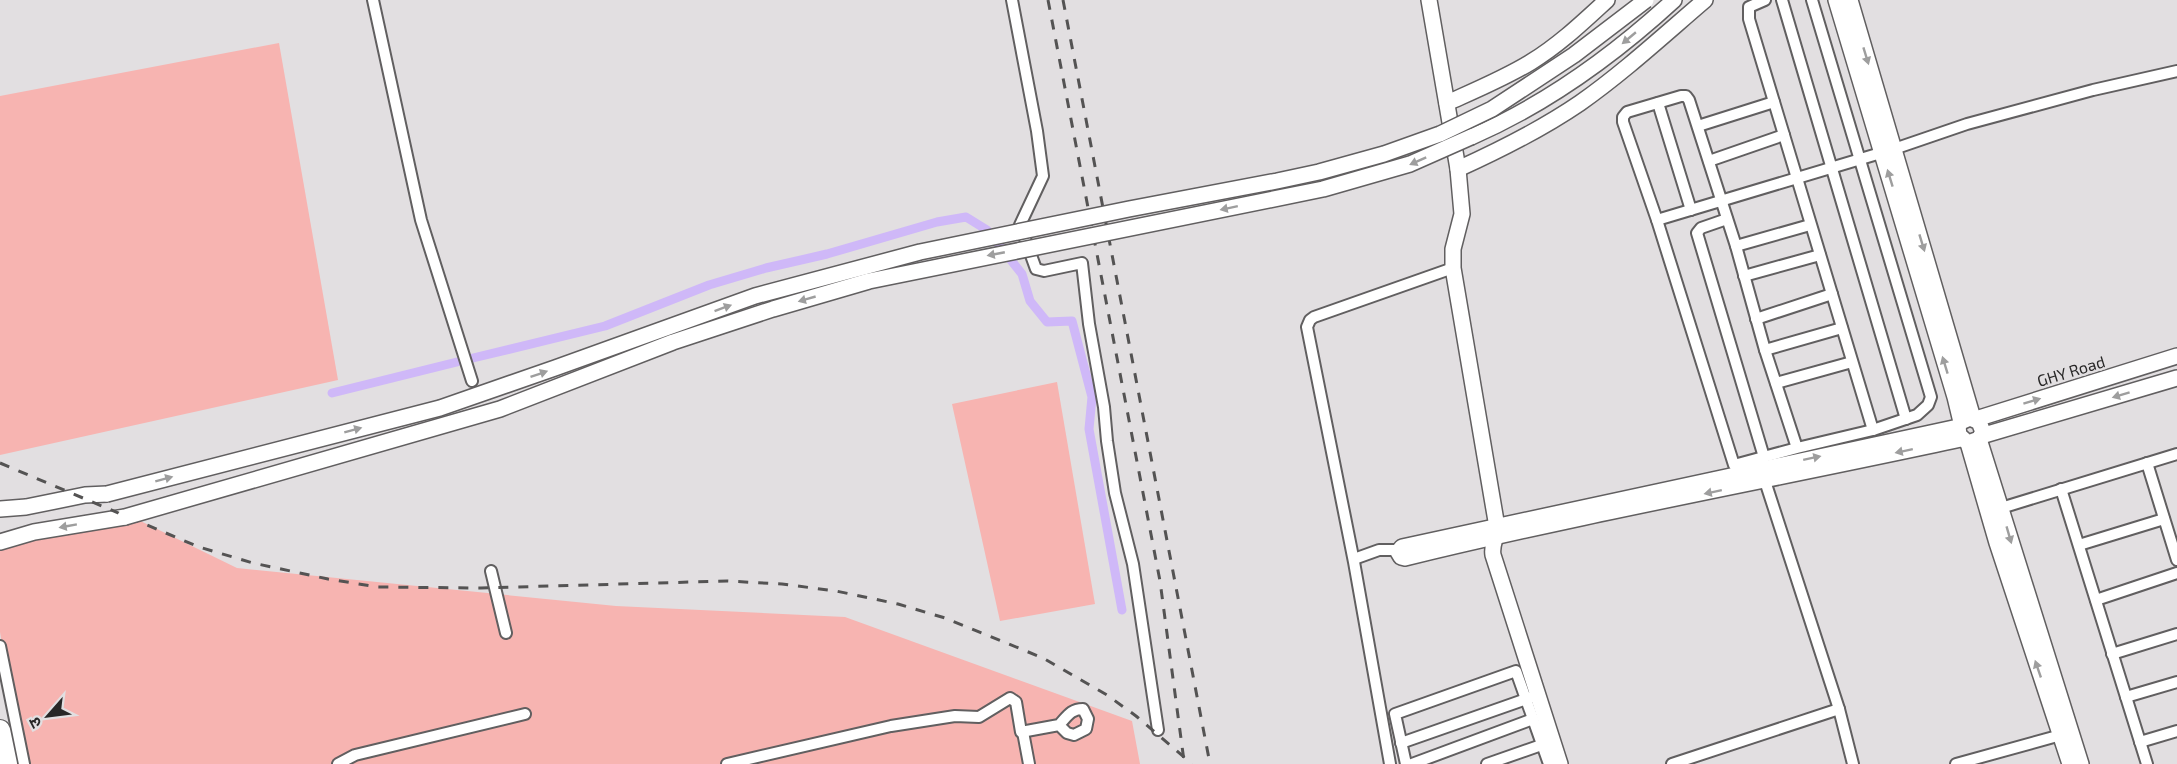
<svg xmlns="http://www.w3.org/2000/svg" width="2177" height="764" font-family="'Exo 2','Noto Sans Devanagari',sans-serif">
<style>
.green{fill:#f7b4b1}
.lines{fill:none;stroke-linecap:round;stroke-linejoin:round}
.canal{stroke:#cfb8f8;stroke-width:9}
.street-casing{stroke:#615f60;stroke-width:14}
.secondary-casing{stroke:#615f60;stroke-width:18}
.highway-casing{stroke:#615f60;stroke-width:22}
.street{stroke:#fff;stroke-width:10}
.secondary{stroke:#fff;stroke-width:15}
.highway{stroke:#fff;stroke-width:20}
.rail{stroke:#545353;stroke-width:3;stroke-dasharray:10 10;stroke-linecap:butt}
.secondary-bridge-casing{stroke:#615f60;stroke-width:18;stroke-linecap:butt}
.secondary-bridge{stroke:#fff;stroke-width:15}
.oneway{fill:#9e9e9e}
.labels{text-anchor:middle;stroke-width:4.5;stroke-linejoin:round;paint-order:stroke}
.street-label{font-size:16px;fill:#282727;stroke:#e2dfe1}
</style>
<rect width="100%" height="100%" fill="#e2dfe1"/>
<g class="green">
<polygon points="279,43 338,380 0,455 0,96"/>
<polygon points="1057,382 1095,604 1000,621 952,404"/>
<polygon points="120,511 237,568 616,606 845,617 1132,721 1140,764 21,764 0,632 0,549"/>
</g>
<g class="lines">
<g class="canal">
<polyline points="473,358 605,326 709,285 766,268 827,254 937,222 966,217 987,230 1022,274 1030,301 1047,322 1072,321 1092,397 1089,429 1122,610"/>
<polyline points="332,393 457,362"/>
</g>
<g class="street-casing">
<g id="street">
<polyline points="373,0 421,220 472,381"/>
<polyline points="1012,0 1037,131 1043,176 1020,225 1036,269 1044,271 1082,263 1089,324 1104,407 1107,441 1115,493 1133,564 1158,730"/>
<polyline points="1765,0 1749,7 1749,19 1873,430"/>
<polyline points="1782,0 1906,419"/>
<polyline points="1658,103 1691,210"/>
<polyline points="1698,126 1774,102"/>
<polyline points="1709,161 1784,135"/>
<polyline points="1727,219 1701,228 1697,233 1764,457"/>
<polyline points="1657,220 1894,149 1967,124 2093,90 2177,71"/>
<polyline points="1736,246 1810,225"/>
<polyline points="1744,276 1820,255"/>
<polyline points="1756,319 1832,294"/>
<polyline points="1765,350 1842,328"/>
<polyline points="1776,383 1852,362"/>
<polyline points="1797,448 1734,465 1657,220 1623,122 1623,117 1627,112 1681,96 1686,96 1689,100 1736,246 1765,350 1797,448 1873,430 1917,415 1928,405 1931,397 1812,0"/>
<polyline points="2147,463 2177,560"/>
<polyline points="1765,481 1839,709 1853,764"/>
<polyline points="2061,489 2147,764"/>
<polyline points="2001,508 2177,454"/>
<polyline points="2079,545 2164,519"/>
<polyline points="1354,559 1379,550 1398,550"/>
<polyline points="491,571 506,633"/>
<polyline points="2096,600 2177,573"/>
<polyline points="0,646 24,764"/>
<polyline points="2112,654 2177,634"/>
<polyline points="2126,697 2177,682"/>
<polyline points="1023,732 1029,764"/>
<polyline points="2140,742 2177,731"/>
<polyline points="1401,743 1532,697"/>
<polyline points="338,764 355,755 525,714"/>
<path d="M727,764L891,726L955,716L979,717L1010,698L1016,702L1021,732L1059,725C1067,717 1070,709 1083,709L1088,719L1086,729L1074,735L1067,733L1059,725"/>
<polyline points="1390,764 1354,562 1307,327 1310,320 1314,317 1453,268"/>
<polyline points="1406,764 1395,714 1516,671 1549,764"/>
<polyline points="1412,764 1533,719"/>
<polyline points="1487,764 1550,742"/>
<polyline points="1672,764 1839,709"/>
<polyline points="1956,764 2061,735"/>
</g>
</g>
<g class="secondary-casing">
<g id="secondary">
<path d="M1429,0L1458,169L1462,214L1453,249V268L1497,527C1497,537 1491,545 1493,555L1560,764"/>
<polyline points="1836,0 1955,397 1961,422 1958,427 1959,435 1968,443 1979,439 1983,432 1979,422 1970,418 1961,422"/>
<polyline points="1850,0 1973,418"/>
<path d="M1447,103C1476,90 1505,78 1531,62C1559,45 1583,22 1607,0"/>
<path d="M1471,137C1547,104 1613,56 1674,0"/>
<path d="M1458,169C1500,150 1542,129 1580,103C1624,72 1664,35 1705,0"/>
<polyline points="1976,419 2177,356"/>
<path d="M1958,427L1402,547L1398,552L1401,557L1405,558C1589,513 1776,479 1961,439"/>
<polyline points="1981,436 2177,378"/>
<polyline points="1979,439 2081,764"/>
<polyline points="1968,443 1997,543 2070,764"/>
<polyline points="0,509 26,507 85,495 107,494"/>
<polyline points="0,542 34,532 125,517"/>
</g>
</g>
<g class="highway-casing">
<polyline id="highway" points="0,730 7,764"/>
</g>
<use href="#street" class="street"/>
<use href="#secondary" class="secondary"/>
<use href="#highway" class="highway"/>
<g class="rail">
<polyline points="1048,0 1160,581 1184,761"/>
<polyline points="1063,0 1210,764"/>
<polyline points="0,463 199,547 253,563 328,579 378,587 481,588 727,581 782,584 836,591 898,604 945,618 1043,658 1107,695 1136,716 1192,764"/>
</g>
<g class="secondary-bridge-casing">
<g id="secondary-bridge">
<polyline points="107,494 440,408 555,368 755,296 920,252 1129,209 1277,181 1319,172 1384,154 1440,134 1492,109 1574,55 1646,0"/>
<polyline points="125,517 500,409 673,342 773,309 869,281 1323,189 1410,164 1471,137"/>
</g>
</g>
<use href="#secondary-bridge" class="secondary-bridge"/>
</g>
<defs><path id="oneway-solid" d="M-6-.8H1V-3.2L6.5 0L1 3.2V.8H-6Z" transform="scale(1.5)"/></defs>
<g class="oneway">
<use href="#oneway-solid" transform="translate(1629 38) rotate(140)"/>
<use href="#oneway-solid" transform="translate(1866 56) rotate(73)"/>
<use href="#oneway-solid" transform="translate(1418 161) rotate(156)"/>
<use href="#oneway-solid" transform="translate(1890 178) rotate(-107)"/>
<use href="#oneway-solid" transform="translate(1229 208) rotate(168)"/>
<use href="#oneway-solid" transform="translate(1922 243) rotate(73)"/>
<use href="#oneway-solid" transform="translate(996 254) rotate(169)"/>
<use href="#oneway-solid" transform="translate(807 299) rotate(164)"/>
<use href="#oneway-solid" transform="translate(723 308) rotate(-20)"/>
<use href="#oneway-solid" transform="translate(1945 365) rotate(-107)"/>
<use href="#oneway-solid" transform="translate(539 374) rotate(-19)"/>
<use href="#oneway-solid" transform="translate(2121 395) rotate(163)"/>
<use href="#oneway-solid" transform="translate(2032 401) rotate(-17)"/>
<use href="#oneway-solid" transform="translate(353 430) rotate(-15)"/>
<use href="#oneway-solid" transform="translate(1904 451) rotate(168)"/>
<use href="#oneway-solid" transform="translate(1812 458) rotate(-12)"/>
<use href="#oneway-solid" transform="translate(164 479) rotate(-15)"/>
<use href="#oneway-solid" transform="translate(1713 492) rotate(168)"/>
<use href="#oneway-solid" transform="translate(68 526) rotate(170)"/>
<use href="#oneway-solid" transform="translate(2009 535) rotate(74)"/>
<use href="#oneway-solid" transform="translate(2038 669) rotate(-109)"/>
</g>
<g class="labels">
<g class="street-label">
<text transform="translate(2071 371) rotate(-17)" y="6">GHY Road</text>
</g>
</g>
<g transform="translate(48 716) rotate(242)" stroke="#e2dfe1" stroke-width="4.5" paint-order="stroke">
<path d="M0-4.5L10 22L0 15L-10 22Z" fill="#282727"/>
<text y="-9" font-size="16" font-weight="bold" text-anchor="middle" fill="#282727">उ</text>
</g>
</svg>
